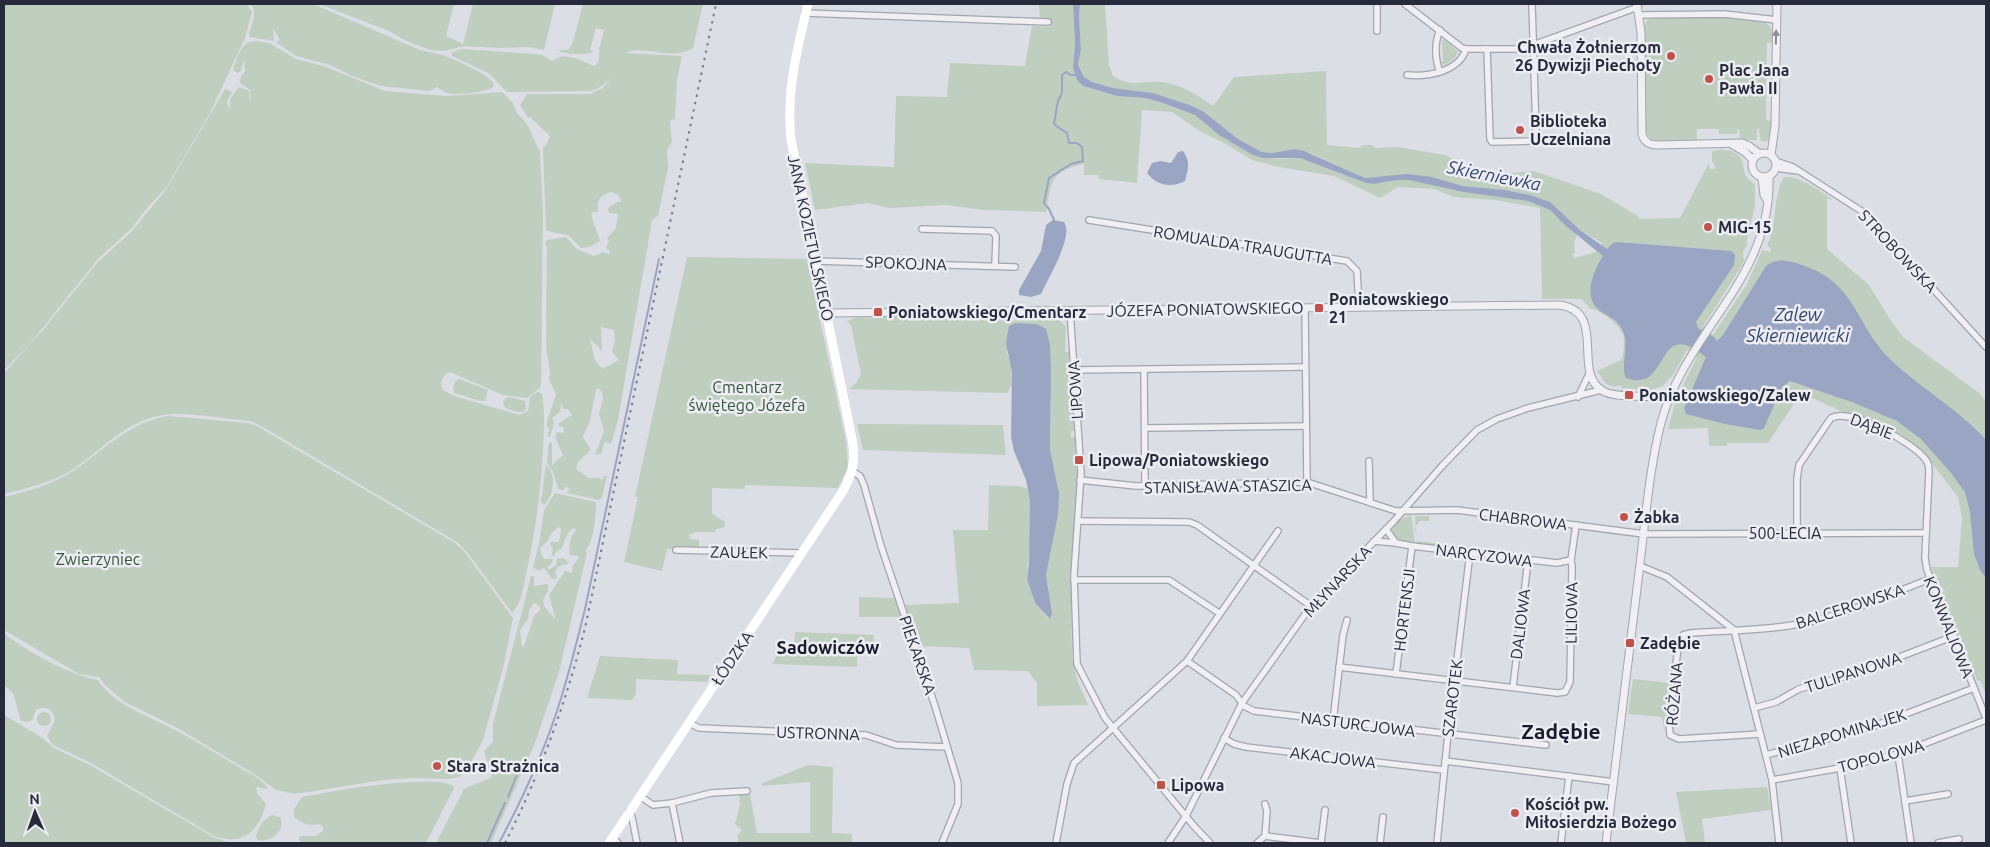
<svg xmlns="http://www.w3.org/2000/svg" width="1990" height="847" font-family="Ubuntu,sans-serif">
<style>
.green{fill:#bfcebe;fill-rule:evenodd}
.water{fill:#9aa5c3}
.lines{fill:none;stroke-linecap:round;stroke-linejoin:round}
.stream{stroke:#9aa5c3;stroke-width:2}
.minor-casing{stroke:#a2a4ae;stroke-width:8}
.tertiary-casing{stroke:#a2a4ae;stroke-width:9}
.minor{stroke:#efeff4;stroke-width:5.5}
.tertiary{stroke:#efeff4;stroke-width:7}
.secondary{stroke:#fff;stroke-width:9}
.rail{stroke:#777b8d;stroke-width:2;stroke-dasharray:2.5 5;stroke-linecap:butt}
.oneway{fill:#8b8c97}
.poi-dot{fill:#c1524a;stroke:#ebedf3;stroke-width:2}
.labels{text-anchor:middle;stroke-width:5;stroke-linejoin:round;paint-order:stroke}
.poi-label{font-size:16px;font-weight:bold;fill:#272a3a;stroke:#ebedf3;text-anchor:start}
.street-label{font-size:16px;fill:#272a3a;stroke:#ebedf3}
.park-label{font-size:16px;fill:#365537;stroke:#ebedf3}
.water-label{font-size:18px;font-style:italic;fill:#35426a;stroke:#ebedf3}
.neighbourhood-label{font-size:18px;font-weight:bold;fill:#1a1c2b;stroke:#ebedf3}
.district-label{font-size:21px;font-weight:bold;fill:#1a1c2b;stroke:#ebedf3}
</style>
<rect width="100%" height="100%" fill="#dcdee5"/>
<g class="green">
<polygon points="4,4 247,4 252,12 245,38 210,113 166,188 147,208 132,228 98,259 29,345 4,370"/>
<path d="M251,4H313L420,50L443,55L464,64L485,75L493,82L494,86C488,93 457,95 447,93C443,92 441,89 437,87L429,91L380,86L352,76L330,65L296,56L276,42L280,40L273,28L274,41L250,37L249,34L254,17V9Z"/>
<polygon points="319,4 454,4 446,36 463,44 473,4 555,4 544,50 528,47 498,48 464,46 445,51 430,50 406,41 389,31"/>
<path d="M583,4H703L693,48C670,62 645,44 626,53L682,56L677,80L675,119L670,121L672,142L667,150L668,168L658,216L652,220L618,420L612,441L610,444L605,441L601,454L595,455L604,431L599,414L603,399L602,392L598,388L596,390L590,420L583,437L591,450L578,462L576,469L589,478H599L602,480L604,476H607L602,497L599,500L567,493L565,491L568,492L570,488L565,487L564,490L558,489L553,472L547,463L549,442L552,443V465L563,455L555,437L557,432L563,433L564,431L563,427L559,426V423L572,415L568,409H563L562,405L561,404L560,412L552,418L554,423L550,437L547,436L550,429L547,427V422L556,394L549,379L550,373L546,345L547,247L545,244L547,240L566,237L577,249L594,256L603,252L609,254L610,251L606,248L609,241L607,238L616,228L618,214L609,213L608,208L617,202H621C621,196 617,194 611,192C598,196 597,201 598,212H593L591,215L600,241L589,247L581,248L568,235L555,233L546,230L543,148L547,144L550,136L530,117L528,118L520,105L527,94H590L602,88L612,78L597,89L590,91L507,92L488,73L452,56L451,53L461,49L535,54L542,55L552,61L562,56L575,58L594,66L599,62V50L604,30L596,28L590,50L594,51C586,56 566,55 557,50H568L572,45ZM601,327L614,330L615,341L612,352L619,360L603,369L595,361L590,339L602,351Z"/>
<path d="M1039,4H1073L1075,44L1073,67L1083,86L1117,96L1145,98L1160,102L1195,115L1219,135L1239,147L1276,159L1300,158L1366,183L1374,184L1397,180H1409L1463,192L1528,201L1550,210L1577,235L1574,243L1575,253L1572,254L1574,258L1596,252L1602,243L1580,230L1550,203L1530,195L1505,190L1463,186L1432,177L1365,178L1310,153L1295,149L1272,153L1262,152L1238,139L1204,112L1190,105L1153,93L1113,88L1092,82L1084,77L1078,65L1081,49L1079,18L1080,4H1105L1109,65L1113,76C1134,89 1143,79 1163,82C1185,86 1195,94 1213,106L1234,77L1326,71L1327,145L1359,148L1364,145H1372L1375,148L1397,147L1445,155L1473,170L1500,174L1534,171L1601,194L1638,216L1639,219L1680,218L1709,163L1710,169H1714L1715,166L1712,161V152C1721,147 1737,150 1742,160C1744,165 1743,171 1746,176C1748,179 1752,182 1755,185V206L1746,244H1748L1743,251L1744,262L1703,327L1713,335L1747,284L1762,250L1770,252L1771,248L1767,246C1777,225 1773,199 1783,178C1795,172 1821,192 1832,199L1831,200L1827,198V249L1869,285L1891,321L1903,337L1979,393L1986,401V695L1981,681L1977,680L1940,591V589L1945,593L1944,589L1938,584L1931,567H1958L1962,518L1958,497L1927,457L1901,434L1845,413L1801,393L1768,443H1728L1726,446H1709L1708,428L1668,429L1676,399L1697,357L1687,350L1673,375L1663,386L1650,390L1622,388V386H1616L1615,387L1606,384L1597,371L1621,360C1624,354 1625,341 1623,335C1620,325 1601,310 1591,309L1581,299H1542L1540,208L1495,200L1454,197L1434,189L1398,187L1380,198L1334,176L1279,167L1252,160L1226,144L1198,130L1172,112L1142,110L1137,183L1099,179L1098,175H1084V164C1050,171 1051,182 1046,212L984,210L946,205L889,208L868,203L815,210L805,163L894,167L896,96L947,97L950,63L1025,66L1032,26L1051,27L1049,19L1040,18Z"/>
<path d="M1712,16L1763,22C1774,26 1773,32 1773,43H1767L1766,120L1772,121L1770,139L1765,142L1760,140L1759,129H1757V140H1740L1739,129H1737V134H1719V129H1697V142L1653,141L1647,135L1646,130L1645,24L1648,20L1653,18Z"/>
<polygon points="1442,40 1445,40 1458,52 1455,58 1445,65 1440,62 1443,61"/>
<path d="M255,41L269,43L296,59L324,66L385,91L447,96L502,92L512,102L517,113L527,124L540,152L543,211L541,387L527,398L503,395L450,372C443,375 439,382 443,390L454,396L519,415L528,411C531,402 526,396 538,392L542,394C545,411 544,430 543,448C541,489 536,529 527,570C524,583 522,604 512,613L467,552L457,542L261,426L250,421C225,419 186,411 162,415C124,423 105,447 75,468C54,482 28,488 4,494V373L43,330L97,263L131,232L165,191L225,89L232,92L227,102L230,110V99L239,87L249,91L251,103L250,90L240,83L241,76L245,71L244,59L241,71L237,73L233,70C237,58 241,41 255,41Z"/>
<polygon points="687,257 807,259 846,441 848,467 838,488 745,485 745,489 712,488 712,514 725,522 724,528 716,529 715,532 696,532 689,535 690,539 699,540 699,549 667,549 662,571 624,562 638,497 635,497"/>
<path d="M880,315L887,317H909L913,315C922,321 934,316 944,315V318L1010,317L1012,321L1057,317L1066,327L1065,352H1069L1074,431H1071V437H1075L1077,483L1071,586L1072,658L1078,682L1088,705L1037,706V683L1028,671L974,670L969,648L919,646L905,605L959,603L953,530H988L989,485L1020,486L1027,488L1030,501L1031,525L1027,579L1035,603L1048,618L1052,613L1046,575L1058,515V487L1050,449L1051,402L1035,324L1016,323L1007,353L1011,362L1012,384L1007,393L849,389L856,383L861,374L851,325L847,321L857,317L880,318Z"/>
<path d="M459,379L488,390L485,401H480L454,393C452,387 454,382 459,379Z"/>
<polygon points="508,397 525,401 526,409 523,412 517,412 505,408 503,401"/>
<path d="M168,416L248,423L257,426L455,543L464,551L513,618L503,668L483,740L466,772L459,777L448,779L414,778L383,780L295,794L276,790L254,774L179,729L125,702L105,685L99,677L79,674L4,630V497C28,491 55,484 76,469C106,448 130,422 168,416Z"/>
<polygon points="857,424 1003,425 1006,455 863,450"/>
<path d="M546,465C557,474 554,496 544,505L541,501Z"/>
<path d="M555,493L596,502C596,514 594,542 586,550L587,553L559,672L535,743L491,843H436L464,789L492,777L484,751L493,742V724L531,576H534V586L548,584V591L543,600L544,606L554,618L555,617L549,595L565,571L572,573L573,565L579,558L578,556L570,555C568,546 570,537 576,530L574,528C566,532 565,540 562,548L556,552L554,556L551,555L553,551L550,542H558L560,538L561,529L558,527C549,533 550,542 540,548L542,556L545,559H553L552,563L547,567L549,570L556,565L557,559L563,558L569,563C563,566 558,564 555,572L557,579H552L544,568L539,571L533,567L539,544L544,510ZM534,603L538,605L541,609L534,616L524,646L522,647L520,630L528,619L529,611Z"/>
<path d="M1411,515L1415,543L1396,539L1392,533C1392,523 1402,518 1411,515Z"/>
<polygon points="1415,516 1429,516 1429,521 1420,521 1415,527 1417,541 1504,552 1504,555 1417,543"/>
<polygon points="859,597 895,598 901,617 859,617"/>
<polygon points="795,632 874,635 873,651 857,651 857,667 772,664 781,648 794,648"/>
<path d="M4,633C24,650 72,676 98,680C114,706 152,717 177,731C198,742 217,754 237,766C247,772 261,778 268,788L266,789L256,787L257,793L266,804C259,832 242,846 214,836L91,763L55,746L51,743L47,736L55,720C54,710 45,705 36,710L33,719L29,722L21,721L13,693L4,685Z"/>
<polygon points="600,656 678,660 677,674 711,675 707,682 636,679 636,694 632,700 587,698"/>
<polygon points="1633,679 1669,683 1664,729 1662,717 1628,714"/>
<circle cx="44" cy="719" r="7"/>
<polygon points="4,715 41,737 54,748 90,765 213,837 227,842 247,843 4,843"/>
<polygon points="808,765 833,767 832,833 852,834 852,843 738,843 738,835 742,830 735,824 740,805 739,795 750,794 757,833 810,833 810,782 763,786 761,784"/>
<path d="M394,783C409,783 441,779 453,786L454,788L426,843H303L299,840L300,836H315L323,831V827L319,824C309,826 302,824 294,817V809L302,797L352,788Z"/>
<polygon points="1767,787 1771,810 1702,819 1705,843 1686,843 1676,792"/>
<path d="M272,815L280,817C287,830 270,843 258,840L256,837C257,828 264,819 272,815Z"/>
</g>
<g class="water">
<path d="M1073,4H1080L1079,18L1081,49L1078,65L1084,77L1092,82L1113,88L1153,93L1190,105L1204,112L1238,139L1262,152L1272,153L1295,149L1304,151L1365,178L1407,174L1432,177L1463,186L1505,190L1530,195L1550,202L1580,230L1607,249L1613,243L1617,242L1731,251L1735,255L1734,265L1696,322L1698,328L1714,337L1717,341L1723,335L1766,266C1776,258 1787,260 1799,264C1858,282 1854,325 1892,361C1922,389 1958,409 1986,440V578L1980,570L1974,554L1970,512L1965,492L1951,473L1921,439L1897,421L1852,402L1790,381L1782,387L1764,428L1761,430L1725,424L1686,414L1684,408L1706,357C1700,353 1692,346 1685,345C1658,338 1664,392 1626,378C1621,371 1627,348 1625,337C1620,317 1606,318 1596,307C1584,294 1594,269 1603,256L1566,226L1550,210L1528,201L1463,192L1409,180H1397L1374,184L1366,183L1300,158H1262L1251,154L1219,135L1195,115L1160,102L1145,98L1117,96L1083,86L1077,80L1073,67L1075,44Z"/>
<path d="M1183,151C1191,162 1188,169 1185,181C1171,188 1157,186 1147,173L1152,163L1160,161L1171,163L1178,152Z"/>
<path d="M1053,220L1064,222C1074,237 1048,278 1041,294L1031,297L1019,295V290L1041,251L1046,225Z"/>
<polygon points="1016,323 1035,324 1041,326 1046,329 1050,345 1051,373 1050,449 1059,493 1058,515 1046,575 1052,613 1050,619 1035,603 1027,579 1029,564 1030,501 1026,480 1014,451 1011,437 1012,372 1006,343 1009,326"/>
</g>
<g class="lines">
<g class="stream">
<polyline points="1054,220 1049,209 1044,203 1049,178 1071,164 1083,161 1082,147 1077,143 1069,143 1067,133 1056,126 1054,123 1058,101 1062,93 1062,75 1066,72 1071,75 1075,75"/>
<polyline points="508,797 520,767"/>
<polyline points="487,843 505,803"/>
<path d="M499,843C524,796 547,746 562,695C571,666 578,637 585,609L659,259"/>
</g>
<g class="minor-casing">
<g id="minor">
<polyline points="1405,4 1462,48 1466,49 1522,49 1638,7"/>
<polyline points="805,13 1048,22"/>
<polyline points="1639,15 1724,14 1777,20"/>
<path d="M1440,30C1434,43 1435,60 1440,72"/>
<polyline points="1377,31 1377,4"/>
<polyline points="1487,49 1490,139 1492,142 1531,141 1536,133 1532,4"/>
<path d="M1407,75C1427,77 1459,72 1466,49"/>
<polyline points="1775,161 1793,167 1863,212 1986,347"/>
<polyline points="1776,168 1798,171"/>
<polyline points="1089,220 1347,261 1357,271 1359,307"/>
<polyline points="922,229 992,231 996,236 995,266"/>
<polyline points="816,261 1015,267"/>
<polyline points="1305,308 1307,482"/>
<polyline points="1070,310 1081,473 1074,575 1077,664 1105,718 1193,825 1210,843"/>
<polyline points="1144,369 1145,486"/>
<polyline points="1073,370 1305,367"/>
<polyline points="1578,397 1590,372"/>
<polyline points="1145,428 1306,426"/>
<polyline points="1369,461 1370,501"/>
<polyline points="853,472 860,476 864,485 881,546 935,706 958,783 958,804 942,843"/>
<polyline points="1080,480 1136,486 1307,482 1396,511 1457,510 1644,534 1926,533"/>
<polyline points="1078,521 1189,522 1197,525 1311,606"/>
<polyline points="1386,529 1396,543 1412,546 1557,563 1571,560"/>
<path d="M1797,533V479L1799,465L1831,418C1850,407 1914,443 1926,460C1929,464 1929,467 1929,471L1925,558L1927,570L1986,718"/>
<polyline points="1374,541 1396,543"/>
<polyline points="676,550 802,553"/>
<polyline points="1640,566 1667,577 1734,630 1772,780 1779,843"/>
<polyline points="1074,580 1169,580 1219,613"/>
<polyline points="1187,661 1236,695 1244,706 1254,711 1546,745"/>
<polyline points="1339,667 1557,693 1565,692 1570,682 1572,567 1571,560 1576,525"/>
<polyline points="1396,674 1412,546"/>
<polyline points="1513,687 1528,560"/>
<polyline points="1754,708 1776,702 1799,689 1858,673 1954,636"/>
<polyline points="1333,721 1343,635 1347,620"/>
<polyline points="689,723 699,728 866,735 896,745 947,747"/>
<path d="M1760,734L1679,739L1670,735L1669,724L1678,647L1683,635L1691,633C1727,630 1763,631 1799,624C1843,616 1887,595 1930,579"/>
<polyline points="1224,738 1234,744 1246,747 1444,770"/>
<polyline points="1898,754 1911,843"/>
<polyline points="1766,755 1874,726 1974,688"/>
<polyline points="1445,761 1614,782"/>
<polyline points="1840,768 1851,843"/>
<polyline points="1772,780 1840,768 1898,754 1986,720"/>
<polyline points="640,796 653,805 672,803 680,843"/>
<polyline points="1905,801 1948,794"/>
<polyline points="672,803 711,793 747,791"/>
<polyline points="1265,804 1267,811 1265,836"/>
<polyline points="629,811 632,817 637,843"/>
<polyline points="613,837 618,843"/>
<polyline points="1056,843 1067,784 1074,763 1187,661 1278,531"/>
<polyline points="1168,843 1186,816 1242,703 1311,606 1394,521 1442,466 1477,430 1497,419 1528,408 1601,390"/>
<polyline points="1257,843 1265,836 1321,843"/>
<polyline points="1321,843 1325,810"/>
<polyline points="1380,843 1383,817"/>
<polyline points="1437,843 1448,734 1470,553"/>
<polyline points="1561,843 1569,776"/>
<polyline points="1938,843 1959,839"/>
</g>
</g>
<g class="tertiary-casing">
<g id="tertiary">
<path d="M1637,4L1641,33L1642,134C1644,142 1649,145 1657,145L1742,143L1749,146L1760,154"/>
<polyline points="1733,145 1745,152 1753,160"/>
<circle cx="1764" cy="165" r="12"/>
<polyline points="1771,155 1775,126 1777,4"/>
<polyline points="1762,178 1764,195 1767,200"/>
<path d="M827,313L1560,305C1608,312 1571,373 1603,391C1617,399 1651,394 1669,399"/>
<path d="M1606,843C1617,753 1628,663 1639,572C1645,524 1649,470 1661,423C1685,331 1772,280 1769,177"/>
</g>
</g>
<use href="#minor" class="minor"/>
<use href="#tertiary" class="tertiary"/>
<path class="secondary" d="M609,843L843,491C853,473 856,459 852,439L791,140C786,92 797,49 808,4"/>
<path class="rail" d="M505,843C540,775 566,702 585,628L716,4"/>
</g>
<defs><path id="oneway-solid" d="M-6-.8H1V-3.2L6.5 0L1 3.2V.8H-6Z" transform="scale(1.25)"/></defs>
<use class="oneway" href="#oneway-solid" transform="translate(1776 37) rotate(-89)"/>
<g class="poi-dot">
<circle cx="1671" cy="56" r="5"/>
<circle cx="1709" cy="79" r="5"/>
<circle cx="1520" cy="130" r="5"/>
<circle cx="1708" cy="227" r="5"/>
<rect x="1314" y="303" width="10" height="10" rx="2.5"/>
<rect x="873" y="307" width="10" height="10" rx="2.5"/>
<rect x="1624" y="390" width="10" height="10" rx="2.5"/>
<rect x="1074" y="455" width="10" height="10" rx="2.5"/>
<circle cx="1624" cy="517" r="5"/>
<rect x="1625" y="638" width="10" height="10" rx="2.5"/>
<circle cx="437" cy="766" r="5"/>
<rect x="1156" y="780" width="10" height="10" rx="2.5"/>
<circle cx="1515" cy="813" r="5"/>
</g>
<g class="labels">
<g class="poi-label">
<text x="1661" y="53" text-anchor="end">Chwała Żołnierzom<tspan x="1661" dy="18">26 Dywizji Piechoty</tspan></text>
<text x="1719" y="76">Plac Jana<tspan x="1719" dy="18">Pawła II</tspan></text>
<text x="1530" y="127">Biblioteka<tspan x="1530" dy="18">Uczelniana</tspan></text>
<text x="1718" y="233">MIG-15</text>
<text x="1329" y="305">Poniatowskiego<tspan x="1329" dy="18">21</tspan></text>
<text x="888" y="318">Poniatowskiego/Cmentarz</text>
<text x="1639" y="401">Poniatowskiego/Zalew</text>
<text x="1089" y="466">Lipowa/Poniatowskiego</text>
<text x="1634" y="523">Żabka</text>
<text x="1640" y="649">Zadębie</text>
<text x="447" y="772">Stara Strażnica</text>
<text x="1171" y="791">Lipowa</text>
<text x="1525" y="810">Kościół pw.<tspan x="1525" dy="18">Miłosierdzia Bożego</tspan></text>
</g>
<g class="street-label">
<text transform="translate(811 238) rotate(78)" y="6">JANA KOZIETULSKIEGO</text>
<text transform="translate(1243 245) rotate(9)" y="6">ROMUALDA TRAUGUTTA</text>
<text transform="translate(1898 251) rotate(47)" y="6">STROBOWSKA</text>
<text transform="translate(906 263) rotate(2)" y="6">SPOKOJNA</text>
<text transform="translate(1205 309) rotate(-1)" y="6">JÓZEFA PONIATOWSKIEGO</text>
<text transform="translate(1075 390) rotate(-94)" y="6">LIPOWA</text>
<text transform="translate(1872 426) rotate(21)" y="6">DĄBIE</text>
<text transform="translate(1228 486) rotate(-1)" y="6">STANISŁAWA STASZICA</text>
<text transform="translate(1523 519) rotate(7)" y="6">CHABROWA</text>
<text x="1785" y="539">500-LECIA</text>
<text transform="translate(739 552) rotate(1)" y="6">ZAUŁEK</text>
<text transform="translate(1484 555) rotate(7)" y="6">NARCYZOWA</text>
<text transform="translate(1337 581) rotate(-47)" y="6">MŁYNARSKA</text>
<text transform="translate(1850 606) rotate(-18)" y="6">BALCEROWSKA</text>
<text transform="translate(1404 610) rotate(-83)" y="6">HORTENSJI</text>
<text transform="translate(1571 613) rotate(-89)" y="6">LILIOWA</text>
<text transform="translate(1520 624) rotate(-83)" y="6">DALIOWA</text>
<text transform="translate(1949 627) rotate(68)" y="6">KONWALIOWA</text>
<text transform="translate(918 655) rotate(71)" y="6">PIEKARSKA</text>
<text transform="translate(732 658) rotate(-56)" y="6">ŁÓDZKA</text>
<text transform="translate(1853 672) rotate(-18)" y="6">TULIPANOWA</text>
<text transform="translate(1674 694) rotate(-85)" y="6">RÓŻANA</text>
<text transform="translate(1452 698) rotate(-83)" y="6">SZAROTEK</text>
<text transform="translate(1358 724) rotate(7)" y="6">NASTURCJOWA</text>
<text transform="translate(818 733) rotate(2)" y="6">USTRONNA</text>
<text transform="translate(1842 733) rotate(-17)" y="6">NIEZAPOMINAJEK</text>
<text transform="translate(1881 756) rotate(-15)" y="6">TOPOLOWA</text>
<text transform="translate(1333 757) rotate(7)" y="6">AKACJOWA</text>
</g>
<g class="park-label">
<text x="747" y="393">Cmentarz<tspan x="747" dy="18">świętego Józefa</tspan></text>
<text x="98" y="565">Zwierzyniec</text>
</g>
<g class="water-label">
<text transform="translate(1494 176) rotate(11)" y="6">Skierniewka</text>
<text x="1798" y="321">Zalew<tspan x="1798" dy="21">Skierniewicki</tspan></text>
</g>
<g class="neighbourhood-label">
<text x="828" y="654">Sadowiczów</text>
</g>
<g class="district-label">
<text x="1561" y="739">Zadębie</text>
</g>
</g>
<rect width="1990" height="847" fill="none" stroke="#272a3a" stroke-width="10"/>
<g transform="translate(35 812) rotate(358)" stroke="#ebedf3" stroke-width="4" paint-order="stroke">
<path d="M0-4L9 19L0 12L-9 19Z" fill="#272a3a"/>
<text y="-8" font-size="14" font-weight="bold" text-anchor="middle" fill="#272a3a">N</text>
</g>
</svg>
